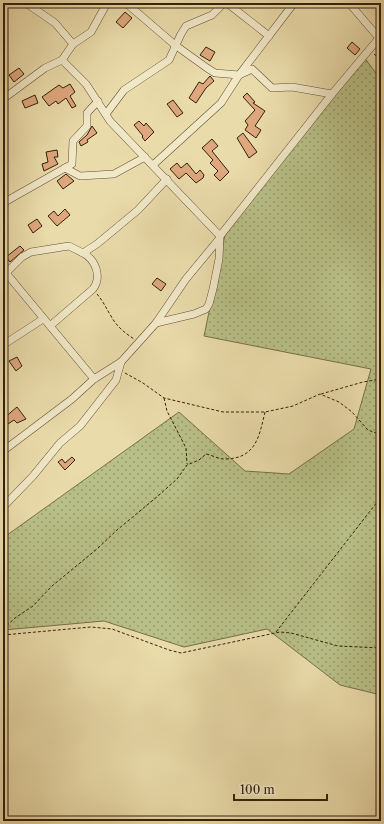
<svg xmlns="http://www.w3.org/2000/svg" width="384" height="824" font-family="'Libre Caslon Text',serif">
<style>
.grass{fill:url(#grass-dots);stroke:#767048}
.building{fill:#dea77d;stroke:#34200a}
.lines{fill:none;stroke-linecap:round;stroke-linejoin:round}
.minor-casing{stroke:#624f32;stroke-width:8}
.path{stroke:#34200a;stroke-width:1;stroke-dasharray:3 2;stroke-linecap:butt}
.minor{stroke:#f1e8c8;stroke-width:7}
</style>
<defs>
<pattern id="grass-dots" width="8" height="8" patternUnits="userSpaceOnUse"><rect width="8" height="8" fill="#b8c087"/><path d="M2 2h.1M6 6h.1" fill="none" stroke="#969c6d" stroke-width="1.8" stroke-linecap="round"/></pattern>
</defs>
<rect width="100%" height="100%" fill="#eadbaa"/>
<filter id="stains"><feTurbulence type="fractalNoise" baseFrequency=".005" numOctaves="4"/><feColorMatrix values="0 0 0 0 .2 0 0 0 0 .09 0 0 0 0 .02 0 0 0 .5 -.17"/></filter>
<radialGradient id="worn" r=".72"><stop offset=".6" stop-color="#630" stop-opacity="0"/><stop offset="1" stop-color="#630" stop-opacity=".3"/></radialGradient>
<polygon class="grass" points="364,57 381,80 381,695 340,685 267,629 184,647 104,621 3,630 3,538 179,412 245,471 289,474 354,429 371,369 204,336 225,235"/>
<g class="building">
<polygon points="125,12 132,18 123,28 116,22"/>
<polygon points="352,42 360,49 355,55 347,48"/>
<polygon points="206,47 215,52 210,61 200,55"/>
<polygon points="19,68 24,74 14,82 9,75"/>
<polygon points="210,76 214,81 206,88 196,103 189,98 199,82 203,84"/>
<polygon points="70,84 75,92 70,96 76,106 72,108 66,98 58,104 56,101 49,106 42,97 59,85 63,88"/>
<polygon points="247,93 255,102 253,103 265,111 255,126 261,130 256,138 245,130 248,125 245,121 255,110 243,97"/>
<polygon points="35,95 38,103 25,108 22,101"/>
<polygon points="173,100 183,113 177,117 167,104"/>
<polygon points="139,121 144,126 146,123 154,132 145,141 142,137 143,136 134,125"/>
<polygon points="92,126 97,133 87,140 88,142 81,146 79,142 87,135"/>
<polygon points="243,133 257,152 249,158 237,138"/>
<polygon points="212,139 218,146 212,151 229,172 220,181 214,175 218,171 210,163 213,160 202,148"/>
<polygon points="57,150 58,157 54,157 58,164 44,171 42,164 48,162 46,152"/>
<polygon points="177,163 181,168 187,163 196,174 200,170 204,175 203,178 196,183 186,173 179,179 170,169"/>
<polygon points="66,174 74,181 63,189 57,181"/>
<polygon points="65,209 70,215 57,226 48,216 54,211 58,216"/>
<polygon points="37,219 42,226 33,233 28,225"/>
<polygon points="20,246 24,250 10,262 6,257"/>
<polygon points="157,278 166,284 161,291 152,284"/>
<polygon points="17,357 22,366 16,371 9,361"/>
<polygon points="17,407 26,419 17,423 14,420 8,424 4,418"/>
<polygon points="72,457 75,460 65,470 58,462 62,459 65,463"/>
</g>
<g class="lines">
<g class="minor-casing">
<g id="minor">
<polyline points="126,3 175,45 207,68 215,73 239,75 252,69 272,88 292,87 332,94"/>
<polyline points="227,3 269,36"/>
<polyline points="73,44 91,32 107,3"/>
<polyline points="62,60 86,84 110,121 220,236"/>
<polyline points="3,99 45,68 62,60 73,44 55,23 26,3"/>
<polyline points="106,114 124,90 169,60 181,34 186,26 212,15 224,3"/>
<polyline points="153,165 221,103 239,75 294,3"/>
<polyline points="65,168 80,176 114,174 145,157"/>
<polyline points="3,203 72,164 73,141 87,126 87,113 98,101"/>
<polyline points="156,323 186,279 219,239"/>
<path d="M50,326L93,289C102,277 96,260 83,253"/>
<polyline points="3,345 43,319"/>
<polyline points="94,379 6,273 22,257 31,252 69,246 83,253 97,244 138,210 167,179"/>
<polyline points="3,451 72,399 94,379 121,362"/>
<polyline points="3,507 33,476 60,443 80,426 116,380 121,362 156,323 194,314 206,309 209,304 213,289 219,259 220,236 332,94 379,38 349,3"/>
</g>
</g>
<g class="path">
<polyline points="374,54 381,60"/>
<path d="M97,294C103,301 106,308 111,316C116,326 125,333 134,339"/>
<polyline points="125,373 143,383 164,398 223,412 265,412 293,406 320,394 339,402 352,412 368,430 381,435"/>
<polyline points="321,394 363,382 381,379"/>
<polyline points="164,398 167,411 186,448 187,464"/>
<path d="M3,629L15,618L33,606L52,586L97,549L117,530L158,496L177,479L187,465L199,460L206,454C212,455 218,459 224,459C256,459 259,437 265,412"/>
<polyline points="276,632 381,497"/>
<polyline points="3,635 91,627 112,629 169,650 181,653 280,632 291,633 338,646 381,648"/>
</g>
<use href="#minor" class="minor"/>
</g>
<rect width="384" height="824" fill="none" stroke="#eadbaa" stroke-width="16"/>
<rect x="4" y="4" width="376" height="816" fill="none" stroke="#34200a" stroke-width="2"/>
<rect x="8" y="8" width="368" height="808" fill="none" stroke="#34200a"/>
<path d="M234 794v6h93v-6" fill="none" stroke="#34200a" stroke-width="2"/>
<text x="240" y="794" font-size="12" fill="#34200a" stroke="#f1e8c8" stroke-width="3" paint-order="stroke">100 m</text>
<rect width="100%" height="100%" filter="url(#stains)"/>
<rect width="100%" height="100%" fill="url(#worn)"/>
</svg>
